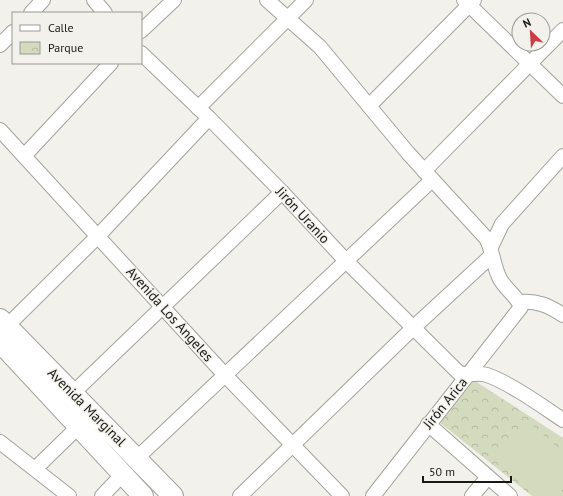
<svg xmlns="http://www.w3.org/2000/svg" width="563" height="496" font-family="'PT Sans',sans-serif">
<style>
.park{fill:url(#park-crowns)}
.pitch{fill:#d3dabe}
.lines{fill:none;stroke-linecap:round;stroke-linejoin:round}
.minor-casing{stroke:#a3a29d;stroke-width:16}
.secondary-casing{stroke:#a3a29d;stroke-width:22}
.minor{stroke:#fff;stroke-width:14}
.secondary{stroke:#fff;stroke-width:20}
.labels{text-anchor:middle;stroke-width:3;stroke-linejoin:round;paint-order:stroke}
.street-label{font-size:14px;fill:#181816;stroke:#f2f1eb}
</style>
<defs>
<pattern id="park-crowns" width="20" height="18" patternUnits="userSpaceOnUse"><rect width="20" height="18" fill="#d3dabe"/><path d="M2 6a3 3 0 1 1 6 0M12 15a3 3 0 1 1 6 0" fill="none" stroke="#b4baa3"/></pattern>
</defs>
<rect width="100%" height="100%" fill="#f2f1eb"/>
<polygon class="park" points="472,379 563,438 563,496 532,496 439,422"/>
<polygon class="pitch" points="528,422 563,452 563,478 548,496 545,496 500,456"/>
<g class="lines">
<g class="minor-casing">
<g id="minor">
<polyline points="94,0 105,13"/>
<path d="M267,0L320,47L408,153L486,238C493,250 493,266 500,279C506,290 517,296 521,307L373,496"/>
<polyline points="464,0 563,96"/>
<polyline points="31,13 43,0"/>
<polyline points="141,31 174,0"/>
<polyline points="0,45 13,32"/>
<path d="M141,53L209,118L282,192L346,261L459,373C469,376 478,372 487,375C510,383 542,406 563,420"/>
<polyline points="369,106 474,0"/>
<polyline points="198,108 306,0"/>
<polyline points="0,130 224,374 342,496"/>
<polyline points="24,156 111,63"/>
<polyline points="424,171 563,30"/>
<polyline points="491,247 502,224 563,156"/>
<path d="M519,302C537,300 549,306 563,315"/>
<polyline points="7,326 98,236 209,118"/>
<polyline points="73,393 282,192"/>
<polyline points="428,424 510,496"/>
<polyline points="0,442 69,496"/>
<polyline points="137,458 432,180"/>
<polyline points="36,468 78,427"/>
<polyline points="102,496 122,475"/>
<polyline points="240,496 414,327 491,256"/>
<polyline points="472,496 488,477"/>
</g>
</g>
<g class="secondary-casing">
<g id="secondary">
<polyline points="0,319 173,496"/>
<polyline points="0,342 143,496"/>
</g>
</g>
<use href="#minor" class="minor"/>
<use href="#secondary" class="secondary"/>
</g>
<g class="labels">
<g class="street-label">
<text transform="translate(303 215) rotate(47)" y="5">Jirón Uranio</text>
<text transform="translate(170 314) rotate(48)" y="5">Avenida Los Angeles</text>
<text transform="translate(445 403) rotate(-51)" y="5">Jirón Arica</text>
<text transform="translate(87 407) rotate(45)" y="5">Avenida Marginal</text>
</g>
</g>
<rect x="12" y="12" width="130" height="52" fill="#f2f1eb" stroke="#9b9a96"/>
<rect x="20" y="25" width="20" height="6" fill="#ffffff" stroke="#9b9a96"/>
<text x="48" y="32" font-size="12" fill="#181816">Calle</text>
<rect x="20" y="42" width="20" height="12" fill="url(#park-crowns)" stroke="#9b9a96"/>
<text x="48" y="52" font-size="12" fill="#181816">Parque</text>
<g transform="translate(531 32) rotate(335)"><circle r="19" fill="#f2f1eb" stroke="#9b9a96"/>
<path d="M0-3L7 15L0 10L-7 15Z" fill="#cd3d48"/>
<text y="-6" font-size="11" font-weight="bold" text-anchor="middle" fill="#181816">N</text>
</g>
<path d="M423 476v6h88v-6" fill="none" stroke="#181816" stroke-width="2"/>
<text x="429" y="476" font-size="12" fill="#181816" stroke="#f2f1eb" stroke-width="3" paint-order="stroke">50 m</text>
</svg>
